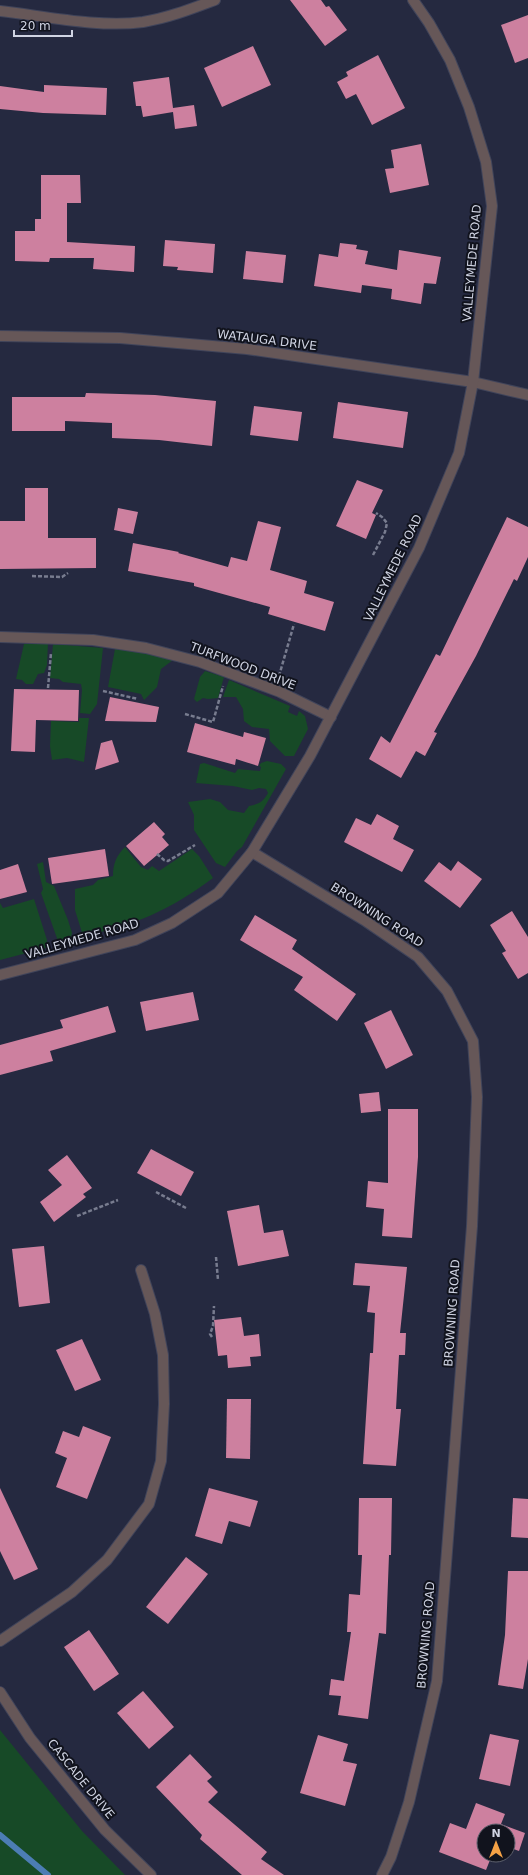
<svg xmlns="http://www.w3.org/2000/svg" width="528" height="1875" font-family="'DejaVu Sans',sans-serif">
<style>
.green{fill:#174a27}
.lines{fill:none;stroke-linecap:round;stroke-linejoin:round}
.stream{stroke:#4c7db4;stroke-width:6}
.building{fill:#cd809f}
.minor-casing{stroke:#40445a;stroke-width:12}
.path{stroke:#787c8f;stroke-width:2.5;stroke-dasharray:4 2;stroke-linecap:butt}
.minor{stroke:#665758;stroke-width:10}
.labels{text-anchor:middle;stroke-width:4;stroke-linejoin:round;paint-order:stroke}
.street-label{font-size:12px;fill:#d0d4e3;stroke:#11131d}
</style>
<rect width="100%" height="100%" fill="#252940"/>
<g class="green">
<polygon points="48,643 47,665 44,673 38,674 33,684 26,684 22,680 16,679 24,644"/>
<polygon points="53,644 103,648 97,704 90,714 80,713 82,690 81,684 63,682 59,679 50,678"/>
<polygon points="115,649 155,655 173,660 161,669 157,687 144,700 141,694 108,687"/>
<polygon points="205,671 224,677 218,698 208,699 203,698 197,702 194,699 200,677"/>
<polygon points="229,680 290,706 288,712 297,716 299,711 305,716 308,729 294,756 285,756 270,741 269,729 252,727 244,721 243,709 236,697 223,697"/>
<polygon points="79,718 89,718 84,762 67,758 52,760 50,746 51,721 79,722"/>
<path d="M267,761L281,764L286,769L242,847L237,851L225,867L216,863L194,830V815L188,802L210,799L220,802L228,810L244,813L249,806C259,804 263,802 268,793L266,789L259,788L252,790L233,786L196,783L200,764L204,763L235,773L238,769L260,771L261,767L259,766L261,763Z"/>
<path d="M125,847L141,867L148,870L152,866L159,871L192,849L199,856L213,878C170,910 136,925 83,936L75,910V889L93,885L98,880L113,876C113,864 116,856 125,847Z"/>
<polygon points="43,862 46,882 54,886 68,920 72,933 70,941 59,944 41,893 43,889 37,864"/>
<polygon points="34,899 47,940 46,948 0,960 0,903 3,908"/>
<polygon points="0,1730 82,1831 125,1875 0,1875"/>
</g>
<g class="lines">
<polyline class="stream" points="0,1835 48,1875"/>
</g>
<g class="building">
<polygon points="290,0 321,0 326,7 329,6 347,30 325,46"/>
<polygon points="528,15 528,58 515,63 501,25"/>
<polygon points="253,46 271,85 222,107 204,68"/>
<polygon points="378,55 405,108 372,125 356,94 346,99 337,82 348,76 346,72"/>
<polygon points="169,77 173,108 194,105 197,126 175,129 173,112 143,117 141,106 136,106 133,82"/>
<polygon points="44,85 107,88 106,115 43,113 0,109 0,86 44,92"/>
<polygon points="421,144 429,185 390,193 385,169 394,168 391,150"/>
<polygon points="41,175 80,175 81,203 67,203 67,242 135,246 134,272 93,269 94,258 50,258 49,262 15,261 15,231 35,231 35,219 41,219"/>
<polygon points="165,240 215,244 213,273 177,270 178,267 163,266"/>
<polygon points="340,243 357,245 356,249 368,251 365,264 397,270 399,250 441,257 436,284 424,283 421,304 391,299 392,289 362,285 361,293 314,286 319,254 338,257"/>
<polygon points="246,251 286,255 283,283 243,279"/>
<polygon points="86,393 155,395 216,401 212,446 159,440 112,438 112,423 65,421 65,431 12,431 12,397 85,397"/>
<polygon points="338,402 408,412 403,448 333,438"/>
<polygon points="254,406 302,412 298,441 250,435"/>
<polygon points="357,480 383,490 372,513 376,515 366,539 336,526"/>
<polygon points="25,488 48,488 48,538 96,538 96,568 0,569 0,521 25,521"/>
<polygon points="118,508 138,512 133,534 114,530"/>
<polygon points="507,517 528,527 528,557 517,581 514,579 476,656 434,732 437,733 425,756 416,751 401,778 369,759 381,736 390,743 436,654 440,656"/>
<polygon points="258,521 281,527 270,570 307,581 304,593 334,602 325,631 268,614 270,607 194,586 194,583 128,571 133,543 179,552 178,553 228,567 231,557 247,561"/>
<polygon points="14,689 79,690 78,721 36,720 35,752 11,751"/>
<polygon points="110,697 159,707 156,722 105,721"/>
<polygon points="195,723 243,737 244,732 266,738 258,766 236,759 235,765 187,752"/>
<polygon points="112,740 119,762 95,770 101,743"/>
<polygon points="377,814 399,826 393,839 414,850 402,872 344,842 356,818 371,825"/>
<polygon points="154,822 165,834 162,837 169,845 144,866 126,846"/>
<polygon points="105,849 109,876 52,884 48,858"/>
<polygon points="458,861 482,879 460,908 424,881 439,862 451,871"/>
<polygon points="18,864 27,892 0,899 0,870"/>
<polygon points="512,911 528,937 528,973 518,979 502,953 506,951 490,925"/>
<polygon points="255,915 297,940 292,949 356,994 337,1021 294,990 303,977 240,940"/>
<polygon points="193,992 199,1020 146,1031 140,1002"/>
<polygon points="108,1006 116,1032 50,1051 53,1061 0,1075 0,1045 63,1028 60,1020"/>
<polygon points="391,1010 413,1055 386,1069 364,1023"/>
<polygon points="379,1092 381,1111 361,1113 359,1094"/>
<polygon points="388,1109 418,1109 418,1157 412,1238 382,1236 384,1209 366,1207 368,1181 388,1183"/>
<polygon points="151,1149 194,1172 181,1196 137,1173"/>
<polygon points="67,1155 92,1188 83,1194 86,1197 54,1222 40,1202 62,1185 48,1170"/>
<polygon points="259,1205 264,1233 283,1230 289,1256 238,1266 227,1211"/>
<polygon points="44,1246 50,1303 19,1307 12,1249"/>
<polygon points="355,1263 407,1267 400,1333 406,1333 405,1355 399,1355 396,1409 401,1409 396,1466 363,1464 370,1353 373,1353 375,1313 367,1312 370,1286 353,1285"/>
<polygon points="241,1317 244,1336 259,1334 261,1356 250,1357 251,1366 228,1368 227,1355 218,1356 214,1320"/>
<polygon points="82,1339 101,1380 75,1391 56,1350"/>
<polygon points="227,1399 251,1399 250,1459 226,1458"/>
<polygon points="83,1426 111,1437 87,1499 56,1487 67,1458 55,1453 63,1431 79,1437"/>
<polygon points="0,1488 38,1569 14,1580 0,1551"/>
<polygon points="209,1488 258,1501 250,1527 229,1521 222,1544 195,1536"/>
<polygon points="359,1498 392,1498 391,1555 389,1555 386,1634 379,1633 368,1719 338,1715 341,1696 329,1695 331,1679 344,1681 351,1632 347,1632 349,1594 360,1595 362,1555 358,1555"/>
<polygon points="513,1498 528,1499 528,1538 511,1537"/>
<polygon points="186,1557 208,1574 168,1624 146,1607"/>
<polygon points="508,1571 528,1571 528,1659 523,1689 498,1685 505,1635"/>
<polygon points="89,1630 119,1674 94,1691 64,1647"/>
<polygon points="143,1691 174,1727 149,1749 117,1713"/>
<polygon points="490,1734 519,1740 510,1786 479,1779"/>
<polygon points="318,1735 348,1744 343,1761 357,1764 345,1806 300,1793"/>
<polygon points="190,1754 212,1777 207,1781 218,1792 208,1802 267,1852 261,1859 284,1875 242,1875 200,1839 202,1835 156,1787"/>
<polygon points="476,1803 505,1814 501,1824 525,1833 519,1851 508,1847 508,1831 484,1831 484,1855 492,1855 486,1870 439,1852 450,1823 466,1829"/>
</g>
<g class="lines">
<g class="minor-casing">
<g id="minor">
<path d="M0,11C44,16 99,28 143,22C168,18 191,9 215,0"/>
<polyline points="0,336 120,338 247,349 473,382 528,395"/>
<polyline points="0,637 93,640 146,648 200,662 280,692 331,717"/>
<polyline points="252,852 364,920 418,957 447,991 473,1041 477,1097 472,1226 437,1681 409,1802 391,1857 382,1875"/>
<polyline points="0,975 135,940 172,923 218,893 252,852 310,756 419,548 459,453 473,382 492,206 486,162 469,107 450,60 429,23 413,0"/>
<polyline points="0,1641 72,1592 107,1560 149,1504 161,1461 164,1404 163,1355 155,1314 141,1270"/>
<polyline points="0,1692 30,1738 105,1830 151,1875"/>
</g>
</g>
<g class="path">
<polyline points="373,555 385,532 387,523 382,517 376,513"/>
<polyline points="32,576 62,577 68,573"/>
<polyline points="279,676 294,624"/>
<polyline points="48,688 51,653"/>
<polyline points="103,691 138,699"/>
<polyline points="185,714 213,722 223,686"/>
<polyline points="157,854 164,860 168,861 195,845"/>
<polyline points="156,1192 186,1208"/>
<polyline points="77,1216 118,1200"/>
<polyline points="216,1257 218,1280"/>
<polyline points="212,1337 210,1334 213,1326 214,1306"/>
</g>
<use href="#minor" class="minor"/>
</g>
<g class="labels">
<g class="street-label">
<text transform="translate(472 263) rotate(-85)" y="4">VALLEYMEDE ROAD</text>
<text transform="translate(267 340) rotate(7)" y="4">WATAUGA DRIVE</text>
<text transform="translate(393 568) rotate(-64)" y="4">VALLEYMEDE ROAD</text>
<text transform="translate(243 666) rotate(21)" y="4">TURFWOOD DRIVE</text>
<text transform="translate(377 915) rotate(33)" y="4">BROWNING ROAD</text>
<text transform="translate(82 939) rotate(-16)" y="4">VALLEYMEDE ROAD</text>
<text transform="translate(452 1313) rotate(-86)" y="4">BROWNING ROAD</text>
<text transform="translate(426 1635) rotate(-85)" y="4">BROWNING ROAD</text>
<text transform="translate(81 1779) rotate(51)" y="4">CASCADE DRIVE</text>
</g>
</g>
<g transform="translate(496 1843)"><circle r="19" fill="#11131d" stroke="#5d606c"/>
<path d="M0-3L7 15L0 10L-7 15Z" fill="#f5a246"/>
<text y="-6" font-size="11" font-weight="bold" text-anchor="middle" fill="#d0d4e3">N</text>
</g>
<path d="M14 30v6h58v-6" fill="none" stroke="#d0d4e3" stroke-width="2"/>
<text x="20" y="30" font-size="12" fill="#d0d4e3" stroke="#11131d" stroke-width="3" paint-order="stroke">20 m</text>
</svg>
